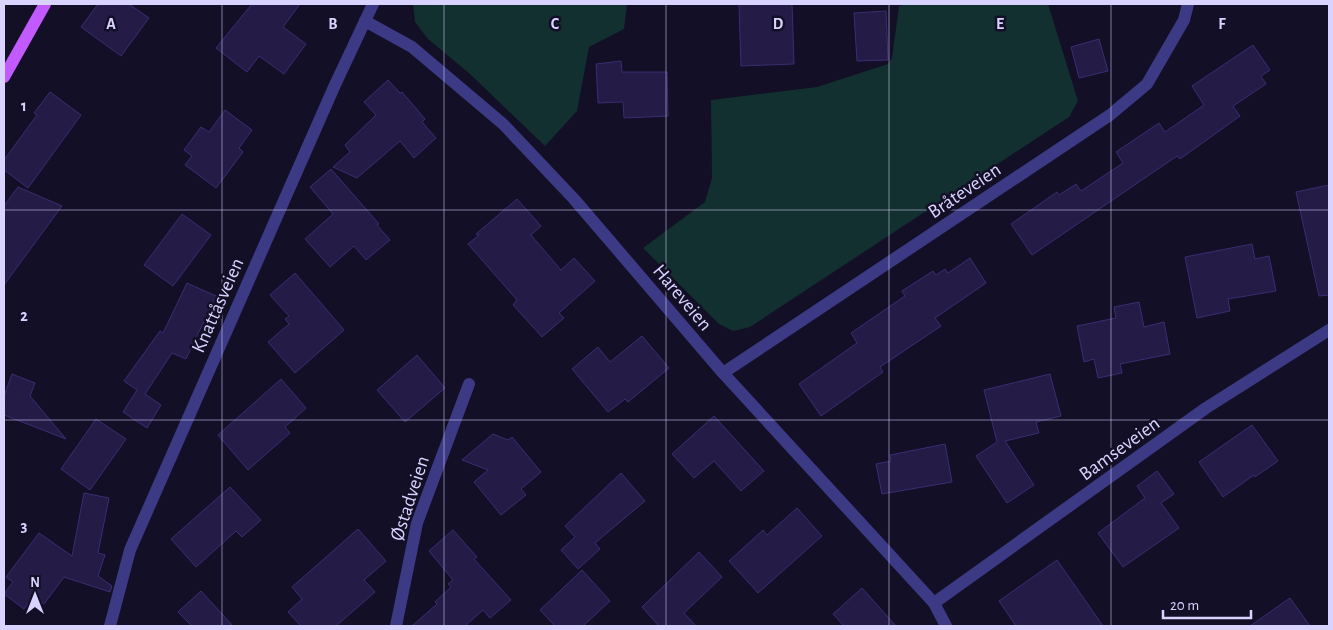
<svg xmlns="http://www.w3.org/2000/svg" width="1333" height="630" font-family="'Alegreya Sans',sans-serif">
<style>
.green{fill:#12302f}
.building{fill:#241b47;stroke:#3b2d73}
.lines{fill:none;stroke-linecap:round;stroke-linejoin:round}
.minor{stroke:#3d3a85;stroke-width:12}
.primary{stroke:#c25bff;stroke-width:12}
.grid{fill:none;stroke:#d9d4ff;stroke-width:1;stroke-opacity:0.55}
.labels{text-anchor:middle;stroke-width:5;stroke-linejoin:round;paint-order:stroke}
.street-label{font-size:20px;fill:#d9d4ff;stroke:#130f26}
.grid-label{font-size:16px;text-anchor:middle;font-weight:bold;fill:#d9d4ff;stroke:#130f26;stroke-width:5;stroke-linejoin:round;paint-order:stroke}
</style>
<rect width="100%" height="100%" fill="#130f26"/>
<g class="green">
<polygon points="413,4 627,4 624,29 589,47 577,111 545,146 470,74 428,39 415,22"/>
<polygon points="910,4 1048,4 1078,101 1069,117 750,327 733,331 719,324 643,248 705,202 712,178 711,100 817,87 888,64 892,58 899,6"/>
</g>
<g class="building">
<polygon points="98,4 129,4 149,18 121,56 81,27"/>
<polygon points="252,4 300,4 283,27 306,44 284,74 259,56 247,72 216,48"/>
<polygon points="739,4 792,4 794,64 741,66"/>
<polygon points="886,11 888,60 857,61 854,13"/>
<polygon points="1099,39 1108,71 1079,78 1071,47"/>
<polygon points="1253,45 1270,70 1261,76 1266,84 1233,106 1240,116 1180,159 1177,156 1032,255 1011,224 1057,192 1059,195 1076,184 1081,191 1123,163 1116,152 1159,123 1165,132 1204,105 1192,86"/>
<polygon points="621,61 622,72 667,72 668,116 624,118 623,102 598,103 596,64"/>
<polygon points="388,80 400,93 402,92 425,119 422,122 436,138 414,158 400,141 357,178 333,167 350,152 345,145 376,115 364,102"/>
<polygon points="50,92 81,115 28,188 4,170 4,160 37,115 34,113"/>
<polygon points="225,110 252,130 239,148 243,152 216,188 185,165 192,156 184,150 201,127 209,132"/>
<polygon points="331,169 379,224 377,225 390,240 366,260 354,246 330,267 305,239 333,214 310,187"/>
<polygon points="1329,185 1329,295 1319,296 1296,192"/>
<polygon points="18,187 62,206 4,285 4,206"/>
<polygon points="517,199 541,226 531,235 561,270 574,258 595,281 559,313 564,318 542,337 513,305 517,300 468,244 479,235 476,234"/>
<polygon points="182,214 211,235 173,286 144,265"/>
<polygon points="1252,244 1255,259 1269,256 1276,291 1228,299 1230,311 1197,318 1185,257"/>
<polygon points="970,258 986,283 935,318 941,326 880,367 883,372 821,416 799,384 857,343 851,333 905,296 902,291 933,271 936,275 945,269 948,273"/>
<polygon points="295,273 344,330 295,373 268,342 289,324 285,319 289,316 270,295"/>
<polygon points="187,283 216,296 186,359 172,353 145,394 161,405 147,428 123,412 137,390 124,381 160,331 163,333"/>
<polygon points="1139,302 1144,327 1164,322 1170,354 1120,364 1122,373 1098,378 1094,359 1084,362 1077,326 1116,318 1114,307"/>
<polygon points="642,336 669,368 628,402 625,399 608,412 572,369 598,347 610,362"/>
<polygon points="417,355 445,388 405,422 377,390"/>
<polygon points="12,374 35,383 30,396 66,439 4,415 4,396"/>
<polygon points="1050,374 1061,416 1036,422 1039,433 1005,441 1034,485 1007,503 976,456 997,442 984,390"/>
<polygon points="281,379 306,408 285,427 290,433 248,470 218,435"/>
<polygon points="714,416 764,471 741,491 714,461 694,478 672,454"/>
<polygon points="96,419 126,439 90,490 61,469"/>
<polygon points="1252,425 1278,461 1255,477 1254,475 1223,497 1199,462"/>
<polygon points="493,434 508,440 512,437 541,472 521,489 526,495 501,515 474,482 488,470 462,460"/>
<polygon points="945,444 952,482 882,494 876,464 891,461 890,455"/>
<polygon points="1157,471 1174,494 1161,503 1179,528 1123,567 1098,533 1145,498 1137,486"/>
<polygon points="621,473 645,501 595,543 600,549 578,569 561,550 575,537 565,526"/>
<polygon points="230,487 261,520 242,537 236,531 196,567 171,539"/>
<polygon points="84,493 109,498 98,553 105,555 98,576 112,586 110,592 64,577 44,604 33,597 24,609 4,594 13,582 6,577 39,533 72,556"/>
<polygon points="797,508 822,536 758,593 729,561 763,530 767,535"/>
<polygon points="358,529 386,561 364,580 375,592 336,626 301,626 288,612 302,599 292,587"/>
<polygon points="453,530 477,557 474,559 511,600 490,618 483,610 465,626 412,626 437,604 435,602 451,587 448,584 453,580 429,551"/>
<polygon points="699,552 722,577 684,613 696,626 659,626 642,607"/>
<polygon points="1057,560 1103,626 1016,626 999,601"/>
<polygon points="582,570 610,601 583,626 555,626 540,610"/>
<polygon points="862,588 896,626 844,626 833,614"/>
<polygon points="201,591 233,626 192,626 178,612"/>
<polygon points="1290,598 1310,626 1250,626"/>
</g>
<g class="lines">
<g class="minor">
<polyline points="365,21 412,47 503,124 574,199 723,373 934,603 946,626"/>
<polyline points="723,373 1110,115 1147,84 1184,20 1188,4"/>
<polyline points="934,603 1206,408 1329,330"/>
<polyline points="110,626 130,550 334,87 373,4"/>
<polyline points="396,626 417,523 469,384"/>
</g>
<polyline class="primary" points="4,77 45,4"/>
</g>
<path class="grid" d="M222,4V626M444,4V626M666,4V626M889,4V626M1111,4V626M4,210H1329M4,420H1329"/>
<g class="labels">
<g class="street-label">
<text transform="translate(964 190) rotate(-34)" y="7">Bråteveien</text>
<text transform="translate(683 297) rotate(50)" y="7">Hareveien</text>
<text transform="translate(217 305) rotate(-66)" y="7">Knattåsveien</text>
<text transform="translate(1119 448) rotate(-36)" y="7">Bamseveien</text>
<text transform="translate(409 498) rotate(-72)" y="7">Østadveien</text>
</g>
</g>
<g class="grid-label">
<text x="111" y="29">A</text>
<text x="333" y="29">B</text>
<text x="555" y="29">C</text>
<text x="778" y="29">D</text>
<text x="1000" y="29">E</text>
<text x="1222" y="29">F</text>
<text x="24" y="111">1</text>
<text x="24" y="321">2</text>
<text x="24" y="531">3</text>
</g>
<rect width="1333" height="630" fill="none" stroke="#d9d4ff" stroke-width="10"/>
<g transform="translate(35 595)" stroke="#130f26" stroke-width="4" paint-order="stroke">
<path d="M0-4L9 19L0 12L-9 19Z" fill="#d9d4ff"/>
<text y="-8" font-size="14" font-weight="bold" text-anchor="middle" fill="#d9d4ff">N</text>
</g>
<path d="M1163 610v8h88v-8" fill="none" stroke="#d9d4ff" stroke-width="2.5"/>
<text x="1170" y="610" font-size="15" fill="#d9d4ff" stroke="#130f26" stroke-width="4" paint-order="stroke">20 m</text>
</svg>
